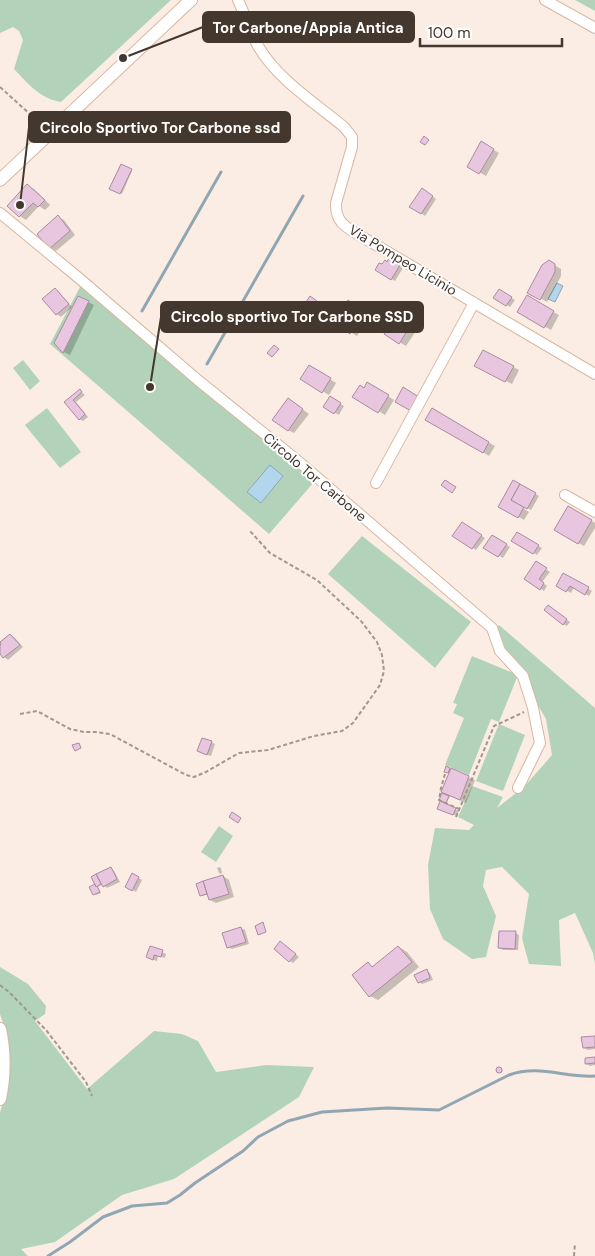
<svg xmlns="http://www.w3.org/2000/svg" width="595" height="1256" font-family="'DM Sans',sans-serif">
<style>
.green{fill:#b2d3ba}
.water{fill:#b1d6ed;stroke:#90a6b3}
.shadow{fill:#0003}
.lines{fill:none;stroke-linecap:round;stroke-linejoin:round}
.stream{stroke:#90a6b3;stroke-width:3}
.building{fill:#e9c6df;stroke:#aa8ba1}
.minor-casing{stroke:#d8b7a0;stroke-width:12}
.major-casing{stroke:#d8b7a0;stroke-width:14}
.path{stroke:#a3968c;stroke-width:2;stroke-dasharray:4 2.5;stroke-linecap:butt}
.minor{stroke:#fff;stroke-width:10}
.major{stroke:#fff;stroke-width:12}
.labels{text-anchor:middle;stroke-width:4;stroke-linejoin:round;paint-order:stroke}
.street-label{font-size:14px;fill:#44372d;stroke:#fdfdfd}
.leader{fill:none;stroke:#44372d;stroke-width:2}
.callout-dot{fill:#44372d;stroke:#fdfdfd;stroke-width:2}
.callout{fill:#44372d;stroke:#44372d;stroke-width:2}
.callout-label{font-size:15px;text-anchor:middle;font-weight:bold;fill:#fff}
</style>
<rect width="100%" height="100%" fill="#fbede3"/>
<g class="green">
<path d="M0,0H171L61,102C41,99 28,84 14,69L23,40L19,31L13,27L0,33Z"/>
<polygon points="575,0 595,0 595,11"/>
<polygon points="81,285 314,482 269,534 50,344"/>
<polygon points="23,360 40,381 30,390 13,368"/>
<polygon points="47,408 81,452 60,468 25,425"/>
<polygon points="362,536 471,622 435,668 328,574"/>
<polygon points="499,625 595,708 595,964 593,953 575,913 559,920 561,966 529,964 522,938 529,894 502,867 486,870 483,886 496,916 486,957 472,959 443,939 430,909 428,865 435,828 469,830 474,825 458,817 472,786 503,797 497,808 525,786 552,755 546,719 521,677 491,632"/>
<polygon points="472,656 518,675 499,722 491,719 469,775 445,765 464,718 453,713 457,704 453,703"/>
<polygon points="499,724 525,735 503,791 476,781"/>
<polygon points="219,826 233,836 216,862 201,852"/>
<polygon points="0,967 28,984 46,1006 45,1014 35,1021 87,1089 154,1031 182,1034 198,1041 216,1072 266,1065 314,1067 299,1097 174,1179 122,1195 55,1242 21,1249 28,1256 0,1256 0,1113 9,1078 10,1060 6,1032 0,1014"/>
</g>
<g class="water">
<polygon points="557,283 563,286 555,302 548,299"/>
<polygon points="270,465 283,476 261,503 247,492"/>
</g>
<g class="shadow">
<polygon points="482,143 499,153 486,176 468,166"/>
<polygon points="122,166 132,171 122,194 111,188"/>
<polygon points="28,186 34,189 50,205 45,210 39,206 26,220 20,216 9,206"/>
<polygon points="423,190 436,199 425,216 411,206"/>
<polygon points="58,217 64,220 75,235 56,251 50,248"/>
<polygon points="390,260 403,268 395,281 376,270 388,264"/>
<polygon points="549,262 561,269 561,276 547,302 529,292"/>
<polygon points="55,290 59,292 72,307 61,317 57,314 44,299"/>
<polygon points="499,291 515,300 510,307 495,298"/>
<polygon points="310,297 320,304 311,318 301,312"/>
<polygon points="527,297 559,315 551,330 518,311"/>
<polygon points="88,302 94,305 70,355 64,352 56,343"/>
<polygon points="348,302 370,315 357,336 342,327 347,319"/>
<polygon points="397,315 418,328 406,346 385,334"/>
<polygon points="483,351 519,370 512,384 476,365"/>
<polygon points="309,366 336,383 329,395 302,379"/>
<polygon points="368,384 394,400 385,415 354,396 364,389"/>
<polygon points="80,391 85,395 76,402 88,417 83,421 79,419 66,403"/>
<polygon points="330,398 344,406 339,415 325,407"/>
<polygon points="294,403 309,414 294,433 288,430"/>
<polygon points="432,410 495,446 489,456 427,419"/>
<polygon points="514,482 539,496 531,510 522,505 521,507 529,512 524,520 500,506"/>
<polygon points="568,507 595,523 595,528 584,546 555,530"/>
<polygon points="466,526 485,538 476,550 454,535"/>
<polygon points="517,534 542,548 537,555 513,541"/>
<polygon points="492,536 510,547 503,558 485,548"/>
<polygon points="537,563 550,572 542,582 547,586 544,591 526,579"/>
<polygon points="564,574 592,591 589,596 574,587 571,593 557,585"/>
<polygon points="552,609 570,622 567,626 563,624"/>
<polygon points="11,635 14,637 23,647 8,660 4,657 0,652 0,647"/>
<polygon points="211,742 215,744 211,756 202,753"/>
<polygon points="447,768 475,780 466,803 450,796 447,802 441,799 450,773 446,771"/>
<polygon points="455,809 459,811 457,816 442,810"/>
<polygon points="219,867 221,868 222,873 220,874 219,873 217,868"/>
<polygon points="111,868 114,871 120,882 107,888 103,884 98,887 101,893 96,895 94,894 96,885 96,876 100,878"/>
<polygon points="133,875 142,880 136,892 126,886"/>
<polygon points="223,876 229,880 234,897 216,903 210,900 208,894 202,896 201,895 198,884"/>
<polygon points="241,928 245,930 249,944 232,949 228,947"/>
<polygon points="515,933 519,935 518,950 503,950 499,948"/>
<polygon points="284,945 299,957 293,963 290,961"/>
<polygon points="151,947 166,954 165,958 158,956 157,961 151,959"/>
<polygon points="399,947 407,952 419,967 378,1000 370,996 368,964 374,967"/>
<polygon points="427,971 430,973 433,980 422,984 419,982"/>
<polygon points="595,1037 595,1049 588,1050 584,1048"/>
<polygon points="595,1058 595,1065 590,1066 586,1064"/>
<polygon points="499,1068 503,1071 501,1073 498,1072 497,1069"/>
</g>
<g class="lines">
<g class="stream">
<polyline points="142,311 221,172"/>
<polyline points="207,364 303,196"/>
<path d="M48,1256L70,1242L103,1217L132,1206L167,1203L180,1195L195,1183L243,1151L258,1137L288,1121L322,1112L387,1108L439,1110L509,1075C539,1064 565,1078 595,1076"/>
</g>
</g>
<g class="building">
<polygon points="424,136 429,140 425,145 420,142"/>
<polygon points="481,141 494,149 479,174 467,167"/>
<polygon points="121,164 132,169 120,194 109,189"/>
<polygon points="27,184 45,200 38,207 33,203 19,217 7,206"/>
<polygon points="422,188 433,196 421,214 409,207"/>
<polygon points="58,215 70,231 49,249 37,234"/>
<polygon points="389,258 400,265 391,280 375,270 379,263 382,264 385,260 387,262"/>
<polygon points="549,260 555,264 555,272 540,300 527,293 542,265"/>
<polygon points="55,288 69,304 56,315 42,299"/>
<polygon points="499,289 512,297 506,306 493,298"/>
<polygon points="527,295 554,311 544,328 517,312"/>
<polygon points="78,296 89,301 63,353 54,343"/>
<polygon points="310,296 317,301 307,317 299,312"/>
<polygon points="348,300 365,311 350,334 340,327 345,320 338,315"/>
<polygon points="397,313 412,323 399,344 384,334"/>
<polygon points="274,345 279,349 272,357 267,353"/>
<polygon points="483,350 514,366 505,382 474,366"/>
<polygon points="309,365 331,378 322,393 300,379"/>
<polygon points="367,382 389,395 378,413 352,397 360,385 364,388"/>
<polygon points="403,387 419,397 411,411 395,402"/>
<polygon points="80,389 82,392 73,400 85,414 79,420 64,402"/>
<polygon points="330,396 341,403 334,414 323,407"/>
<polygon points="288,398 303,409 288,431 272,420"/>
<polygon points="432,408 489,442 483,453 425,420"/>
<polygon points="445,480 456,487 452,493 441,485"/>
<polygon points="513,480 520,484 511,500 524,507 518,518 498,507"/>
<polygon points="520,484 536,493 527,509 511,500"/>
<polygon points="568,506 592,520 578,544 554,530"/>
<polygon points="462,522 482,535 472,549 452,536"/>
<polygon points="517,532 539,545 533,554 511,541"/>
<polygon points="492,535 507,544 498,557 483,548"/>
<polygon points="536,561 547,568 539,579 544,583 540,590 524,579"/>
<polygon points="563,573 589,587 585,595 570,586 566,592 556,586"/>
<polygon points="548,605 567,619 563,625 544,610"/>
<polygon points="10,634 20,645 3,658 0,654 0,645 1,644 0,642"/>
<polygon points="202,738 212,741 207,755 197,751"/>
<polygon points="79,743 81,748 75,751 72,745"/>
<polygon points="446,766 450,768 448,773 444,772"/>
<polygon points="451,768 469,776 460,800 441,792"/>
<polygon points="442,793 449,796 446,803 439,800"/>
<polygon points="440,801 456,808 453,815 437,809"/>
<polygon points="232,812 241,818 238,823 229,817"/>
<polygon points="111,867 117,879 103,887 96,874"/>
<polygon points="132,873 139,877 132,891 125,887"/>
<polygon points="96,874 101,884 96,887 91,877"/>
<polygon points="223,875 229,894 209,900 203,881"/>
<polygon points="203,881 207,894 200,896 196,884"/>
<polygon points="95,884 96,887 97,886 100,892 93,895 89,887"/>
<polygon points="263,922 266,932 258,935 255,926"/>
<polygon points="241,927 246,942 227,948 222,933"/>
<polygon points="499,931 516,931 515,949 498,948"/>
<polygon points="280,941 296,954 289,962 274,949"/>
<polygon points="150,946 163,950 161,957 154,955 153,960 146,957"/>
<polygon points="398,946 412,962 369,997 352,975 368,962 372,967"/>
<polygon points="427,969 430,978 418,983 414,975"/>
<polygon points="595,1036 595,1047 583,1048 581,1037"/>
<polygon points="595,1057 595,1063 585,1064 585,1058"/>
<circle cx="499" cy="1070" r="3"/>
</g>
<g class="lines">
<g class="minor-casing">
<g id="minor">
<path d="M238,0C245,15 250,31 258,46C278,80 314,102 344,127L352,137V147L336,203C335,224 348,228 364,238L595,374"/>
<polyline points="545,0 595,28"/>
<polyline points="0,213 80,279 199,381 298,461 492,628 500,651 523,676 533,708 540,743 518,788"/>
<polyline points="376,483 474,303"/>
<polyline points="565,495 595,512"/>
</g>
</g>
<g class="major-casing">
<g id="major">
<polyline points="0,180 191,0"/>
<path d="M0,1029C5,1053 5,1075 0,1099"/>
</g>
</g>
<g class="path">
<polyline points="0,87 43,126"/>
<polyline points="20,714 37,711 70,729 84,732 96,732 110,734 186,775 194,777 206,772 239,753 268,750 314,736 342,731 353,723 380,685 384,671 382,655 377,642 361,621 317,580 270,553 249,530"/>
<polyline points="445,774 441,788 439,800 459,809"/>
<polyline points="456,817 494,726 524,712"/>
<polyline points="0,985 9,992 46,1030 86,1082 92,1096"/>
<polyline points="574,1256 575,1243"/>
</g>
<use href="#minor" class="minor"/>
<use href="#major" class="major"/>
</g>
<g class="labels">
<g class="street-label">
<text transform="translate(403 260) rotate(31)" y="5">Via Pompeo Licinio</text>
<text transform="translate(315 477) rotate(40)" y="5">Circolo Tor Carbone</text>
</g>
</g>
<path class="leader" d="M123 58L203 27M20 205L29 127M150 387L161 317"/>
<g class="callout-dot">
<circle cx="123" cy="58" r="5"/>
<circle cx="20" cy="205" r="5"/>
<circle cx="150" cy="387" r="5"/>
</g>
<g class="callout">
<rect x="203" y="12" width="211" height="30" rx="5"/>
<rect x="29" y="112" width="261" height="30" rx="5"/>
<rect x="161" y="302" width="262" height="30" rx="5"/>
</g>
<g class="callout-label">
<text x="308" y="33">Tor Carbone/Appia Antica</text>
<text x="160" y="133">Circolo Sportivo Tor Carbone ssd</text>
<text x="292" y="322">Circolo sportivo Tor Carbone SSD</text>
</g>
<path d="M420 38v8h142v-8" fill="none" stroke="#44372d" stroke-width="2.5"/>
<text x="428" y="38" font-size="15" fill="#44372d" stroke="#fdfdfd" stroke-width="4" paint-order="stroke">100 m</text>
</svg>
